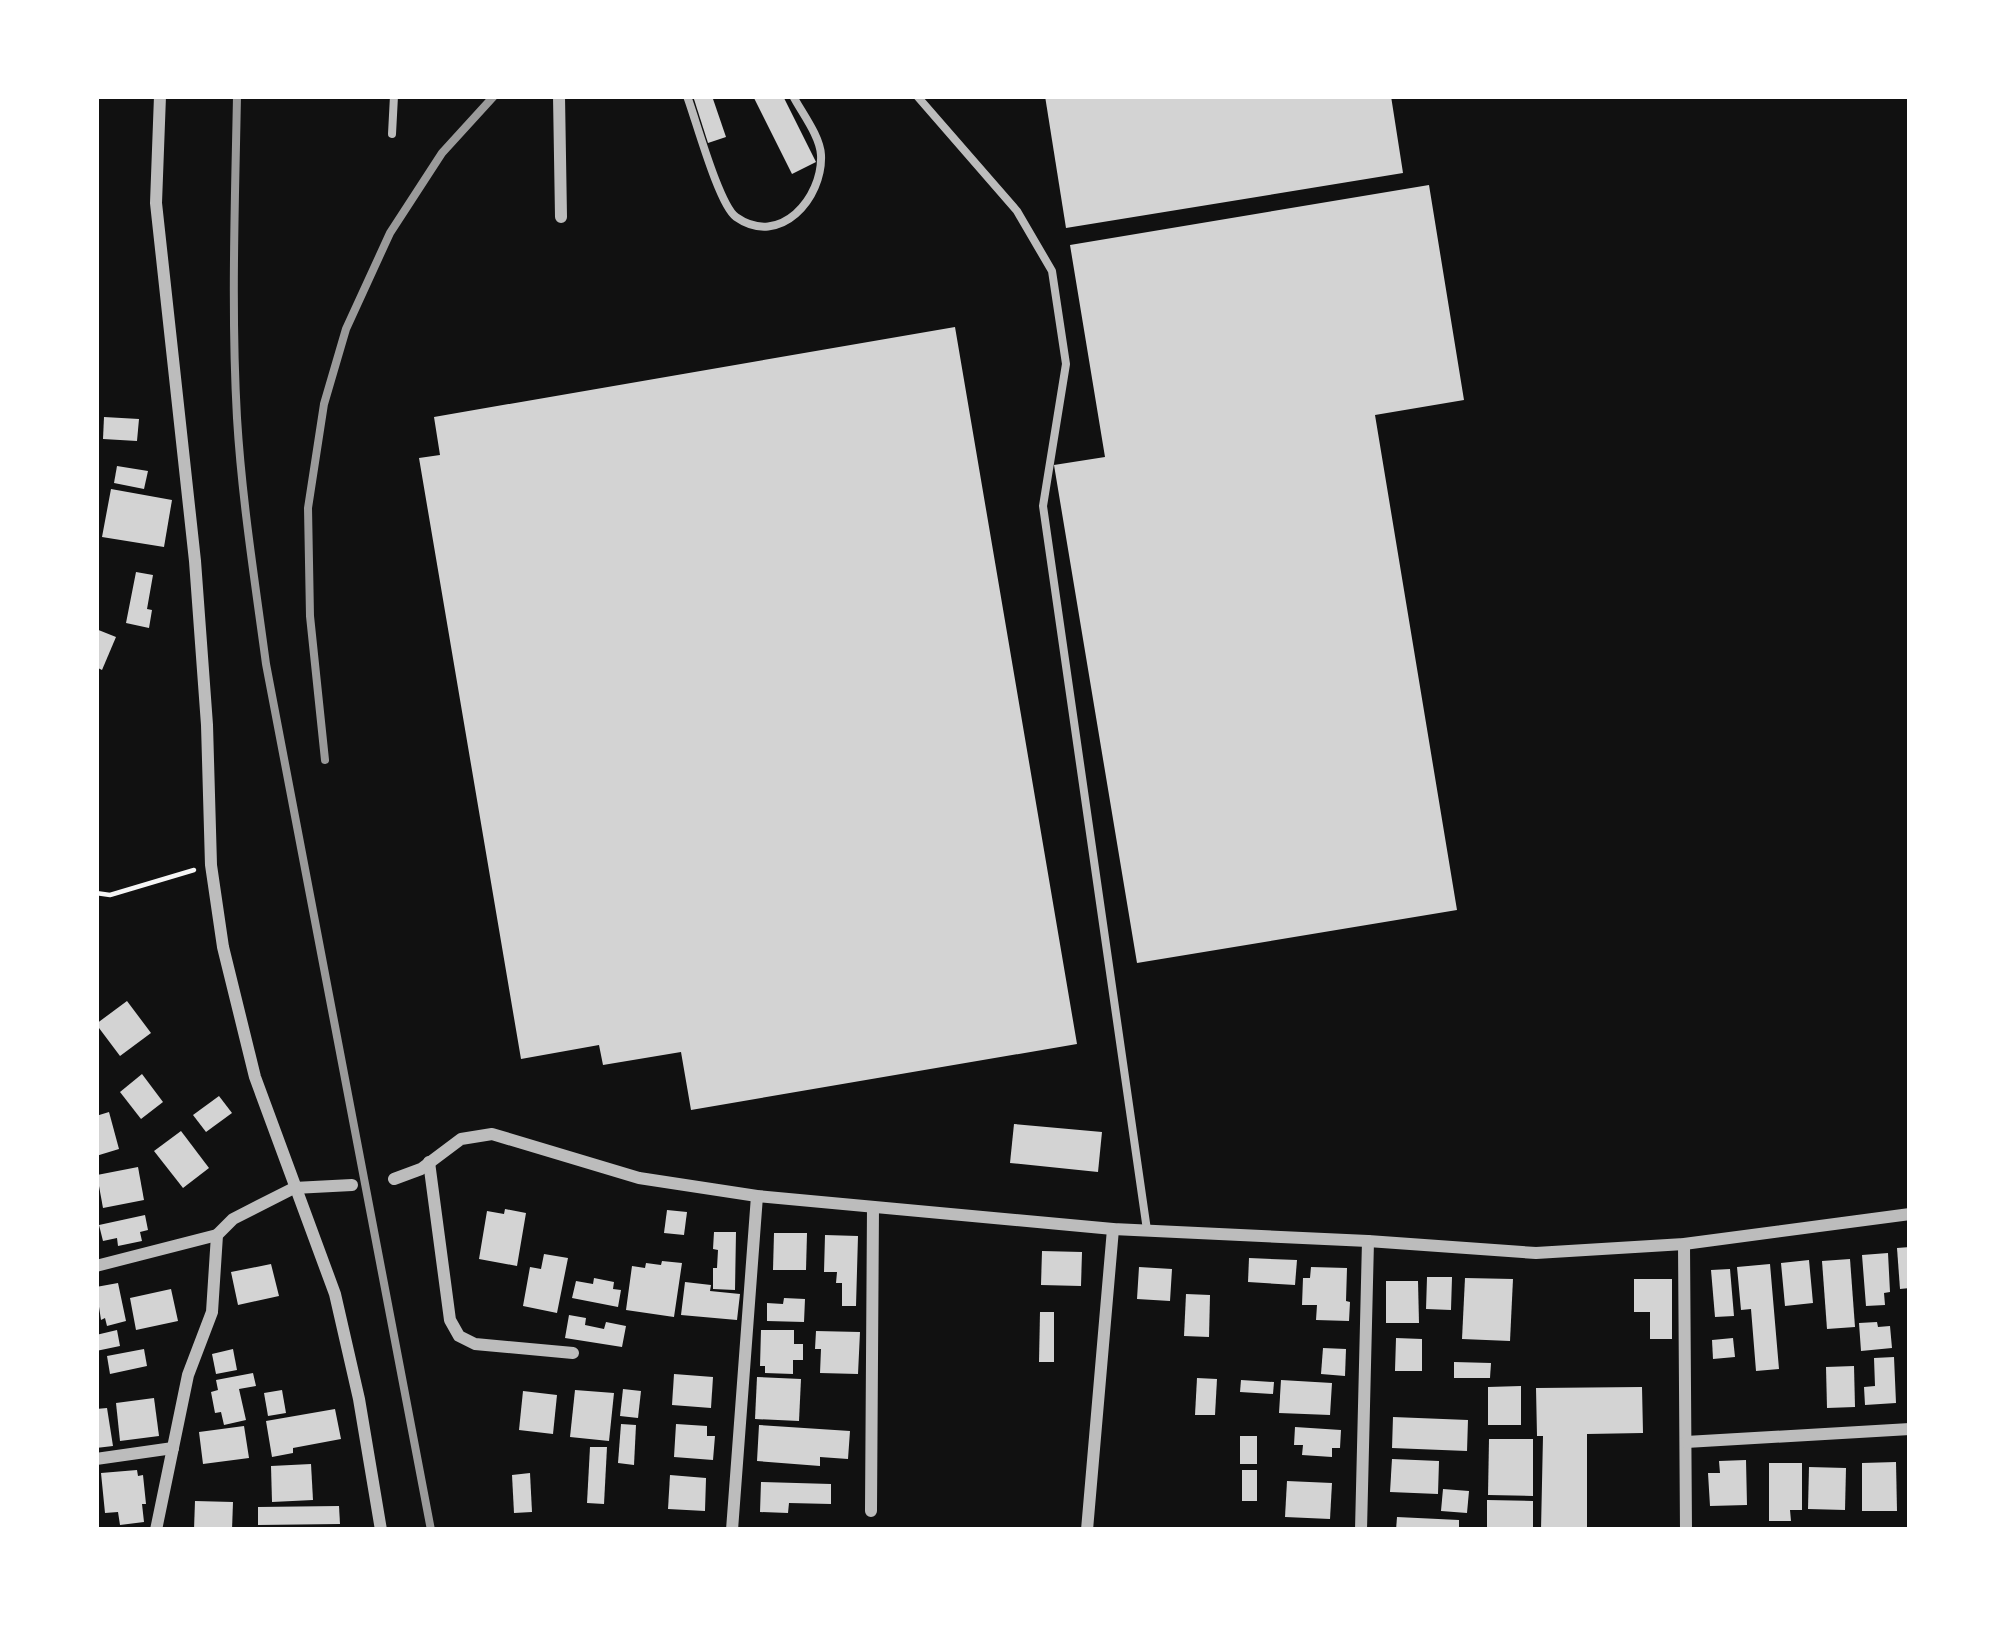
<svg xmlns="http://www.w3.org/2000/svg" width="2006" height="1626" font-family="Inter,sans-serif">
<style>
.building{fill:#d3d3d3}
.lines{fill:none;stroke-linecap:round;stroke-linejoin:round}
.path{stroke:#f5f5f5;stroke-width:4.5}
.service{stroke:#bcbcbc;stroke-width:8}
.minor{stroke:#bcbcbc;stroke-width:12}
.rail{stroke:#9a9a9a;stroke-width:8}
</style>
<rect width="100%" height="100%" fill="#111"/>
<g class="building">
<polygon points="693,96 712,96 726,137 708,143"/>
<polygon points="753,96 783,96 816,162 792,174"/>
<polygon points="1045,96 1391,96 1403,173 1066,228"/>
<polygon points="1429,185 1464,400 1375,415 1457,910 1137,963 1054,465 1105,457 1070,245"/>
<polygon points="955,327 1077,1044 691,1110 681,1052 603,1065 599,1045 521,1059 419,458 440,455 434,417"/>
<polygon points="104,417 139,419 137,441 103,439"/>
<polygon points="117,466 148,471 144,489 114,483"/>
<polygon points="111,489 172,500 164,547 102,537"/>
<polygon points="136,572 153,575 147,609 152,610 149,628 126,623"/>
<polygon points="96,629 116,637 102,670 96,667"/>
<polygon points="127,1001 151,1033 120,1056 96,1024"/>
<polygon points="142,1074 163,1102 141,1119 120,1092"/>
<polygon points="219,1096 232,1113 206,1132 193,1115"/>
<polygon points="109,1112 119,1149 96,1156 96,1116"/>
<polygon points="1014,1124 1102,1132 1098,1172 1010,1163"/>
<polygon points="181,1131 209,1168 183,1188 154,1151"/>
<polygon points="138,1167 144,1200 103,1208 97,1175"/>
<polygon points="505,1209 526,1213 517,1266 479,1259 487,1211 504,1214"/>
<polygon points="667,1210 687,1212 684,1235 664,1233"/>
<polygon points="145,1215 148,1230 140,1232 142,1241 118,1246 117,1238 103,1241 99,1225"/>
<polygon points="714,1232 736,1232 735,1290 713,1289 713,1268 717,1268 718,1250 713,1249"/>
<polygon points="774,1233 807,1233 806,1270 773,1270"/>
<polygon points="825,1235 858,1236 856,1306 842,1306 842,1283 836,1283 837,1272 824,1272"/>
<polygon points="1910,1247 1910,1288 1900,1289 1897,1248"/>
<polygon points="1042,1251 1082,1252 1081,1286 1041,1285"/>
<polygon points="1888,1253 1890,1292 1884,1293 1885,1305 1866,1306 1862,1255"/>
<polygon points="544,1254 568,1258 557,1313 523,1306 530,1267 541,1269"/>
<polygon points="1249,1258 1297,1260 1295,1285 1248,1282"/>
<polygon points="1850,1259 1855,1327 1827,1329 1822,1261"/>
<polygon points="1809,1260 1813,1303 1785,1306 1781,1263"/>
<polygon points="662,1261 682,1263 674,1317 626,1310 632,1266 645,1268 646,1263 661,1265"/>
<polygon points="271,1264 279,1296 238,1305 231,1272"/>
<polygon points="1770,1264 1779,1369 1756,1371 1751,1309 1741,1310 1737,1267"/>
<polygon points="1139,1267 1172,1269 1170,1301 1137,1299"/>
<polygon points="1311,1267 1347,1268 1346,1301 1350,1302 1349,1321 1316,1320 1317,1305 1302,1305 1303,1278 1310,1278"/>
<polygon points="1730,1269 1734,1316 1715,1317 1711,1270"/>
<polygon points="1427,1277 1452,1277 1451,1310 1426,1309"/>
<polygon points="594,1278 614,1282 613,1289 621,1290 618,1307 572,1298 576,1281 593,1284"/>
<polygon points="1465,1278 1513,1279 1510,1341 1462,1339"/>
<polygon points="1634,1279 1672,1279 1672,1339 1650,1339 1650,1312 1634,1312"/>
<polygon points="1386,1281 1418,1281 1419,1323 1386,1323"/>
<polygon points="685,1282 711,1285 710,1291 740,1294 737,1320 681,1315"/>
<polygon points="118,1283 126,1321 107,1326 105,1318 101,1320 96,1287"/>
<polygon points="171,1289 178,1321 136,1330 130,1298"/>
<polygon points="1186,1294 1210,1295 1209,1337 1184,1336"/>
<polygon points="784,1298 805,1299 804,1322 767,1321 767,1303 783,1304"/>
<polygon points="1040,1312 1054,1312 1054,1362 1039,1362"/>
<polygon points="569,1315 586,1318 585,1325 604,1329 606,1322 626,1326 622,1347 565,1338"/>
<polygon points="1877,1322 1878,1327 1890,1326 1892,1348 1861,1351 1859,1323"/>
<polygon points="117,1330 120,1346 96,1351 96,1335"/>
<polygon points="761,1330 794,1330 794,1344 803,1344 803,1360 793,1360 793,1374 765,1373 765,1366 760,1366"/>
<polygon points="816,1331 860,1332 858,1374 820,1373 821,1349 815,1349"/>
<polygon points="1396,1338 1422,1339 1422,1371 1395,1371"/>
<polygon points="1733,1338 1735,1357 1713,1359 1712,1340"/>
<polygon points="1323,1348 1346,1349 1345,1376 1321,1374"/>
<polygon points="144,1349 147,1366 110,1374 107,1356"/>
<polygon points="233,1349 237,1370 216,1374 212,1354"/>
<polygon points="1894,1357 1896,1403 1865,1405 1864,1387 1875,1386 1874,1358"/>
<polygon points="1454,1362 1491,1363 1490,1378 1454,1378"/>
<polygon points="1854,1366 1855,1407 1827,1408 1826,1367"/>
<polygon points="253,1373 256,1386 239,1389 246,1420 224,1425 221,1412 215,1413 211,1392 218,1390 216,1380"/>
<polygon points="674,1374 713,1377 711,1408 672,1405"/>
<polygon points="757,1377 801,1379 799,1421 755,1419"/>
<polygon points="1197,1378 1217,1379 1215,1415 1195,1415"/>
<polygon points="1241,1380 1274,1382 1273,1394 1240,1392"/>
<polygon points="1281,1380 1332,1383 1330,1415 1279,1413"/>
<polygon points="1521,1386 1521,1425 1488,1425 1488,1387"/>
<polygon points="1642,1387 1643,1433 1587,1434 1587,1530 1541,1530 1543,1436 1537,1436 1536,1388"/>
<polygon points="623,1389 641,1391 638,1418 620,1416"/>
<polygon points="282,1390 286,1413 268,1416 264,1393"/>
<polygon points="575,1390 614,1393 609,1441 570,1437"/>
<polygon points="523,1391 557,1395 553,1434 519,1430"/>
<polygon points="154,1398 159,1436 120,1441 116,1403"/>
<polygon points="107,1408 113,1446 96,1448 96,1409"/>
<polygon points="335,1409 341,1439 293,1448 293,1453 272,1457 266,1421"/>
<polygon points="1393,1417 1468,1420 1467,1451 1392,1448"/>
<polygon points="621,1424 636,1425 634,1465 618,1463"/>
<polygon points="676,1424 707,1426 707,1436 715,1436 713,1460 674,1457"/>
<polygon points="759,1425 850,1431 848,1459 820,1457 820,1466 757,1461"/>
<polygon points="244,1426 249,1458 203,1464 199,1432"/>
<polygon points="1295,1427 1341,1430 1340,1448 1332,1448 1332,1457 1302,1455 1303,1445 1294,1445"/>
<rect x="1240" y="1436" width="17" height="28"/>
<polygon points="1489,1439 1533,1439 1533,1496 1488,1495"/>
<polygon points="590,1447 607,1447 604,1504 587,1503"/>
<polygon points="1392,1459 1439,1461 1438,1494 1390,1492"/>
<polygon points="1746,1460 1747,1505 1710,1506 1708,1473 1720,1473 1719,1461"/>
<polygon points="1896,1462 1897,1511 1862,1511 1862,1463"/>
<polygon points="1769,1463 1802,1463 1802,1510 1790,1510 1791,1521 1769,1521"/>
<polygon points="311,1464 313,1500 272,1502 271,1466"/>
<polygon points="1809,1467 1846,1468 1845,1510 1808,1509"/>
<polygon points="137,1470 138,1476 143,1475 146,1504 142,1504 144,1522 120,1525 118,1512 105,1513 101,1473"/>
<rect x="1242" y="1470" width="15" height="31"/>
<polygon points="530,1473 532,1512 514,1513 512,1475"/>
<polygon points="670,1475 706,1478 705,1511 668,1509"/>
<polygon points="1287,1481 1332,1483 1330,1519 1285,1517"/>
<polygon points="761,1482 831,1484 831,1504 789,1503 788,1513 760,1512"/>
<polygon points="1443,1489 1469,1491 1467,1513 1441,1511"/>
<polygon points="1487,1500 1533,1501 1533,1530 1487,1530"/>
<polygon points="195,1501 233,1502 232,1530 194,1530"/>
<polygon points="339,1506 340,1524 258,1525 258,1507"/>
<polygon points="1397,1517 1459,1520 1459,1530 1396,1530"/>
</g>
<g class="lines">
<polyline class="path" points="96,893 110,895 194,870"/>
<g class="service">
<path d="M687,96C696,120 719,205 736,217C780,248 823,198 821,155C820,136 802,113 793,96"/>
<polyline points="917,96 1017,211 1052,271 1066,364 1043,506 1147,1230"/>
<polyline points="392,134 394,96"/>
</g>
<g class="minor">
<polyline points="160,96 156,203 195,561 207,725 211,865 223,947 255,1077 335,1294 359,1399 381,1530"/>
<polyline points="559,96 561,217"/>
<polyline points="429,1162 450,1320 459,1336 475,1344 573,1353"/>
<polyline points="394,1179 421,1169 461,1139 492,1134 639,1178 757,1196 1113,1229 1368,1241 1536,1253 1684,1244 1910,1214"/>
<polyline points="1684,1244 1686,1530"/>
<polyline points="96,1266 217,1235"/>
<polyline points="1686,1442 1910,1429"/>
<polyline points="96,1459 173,1448"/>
<polyline points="871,1511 873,1207"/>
<polyline points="156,1530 188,1375 212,1312 217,1235 233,1219 294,1188 352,1185"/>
<polyline points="732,1530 757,1196"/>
<polyline points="1087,1530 1113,1229"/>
<polyline points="1361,1530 1368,1241"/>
</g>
<g class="rail">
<path d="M237,96C235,203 231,311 237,418C242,500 255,582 266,664L431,1530"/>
<polyline points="325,760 310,616 308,508 324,404 346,329 390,233 442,153 494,96"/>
</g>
</g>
<rect width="2006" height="1626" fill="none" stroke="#ffffff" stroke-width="198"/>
</svg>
